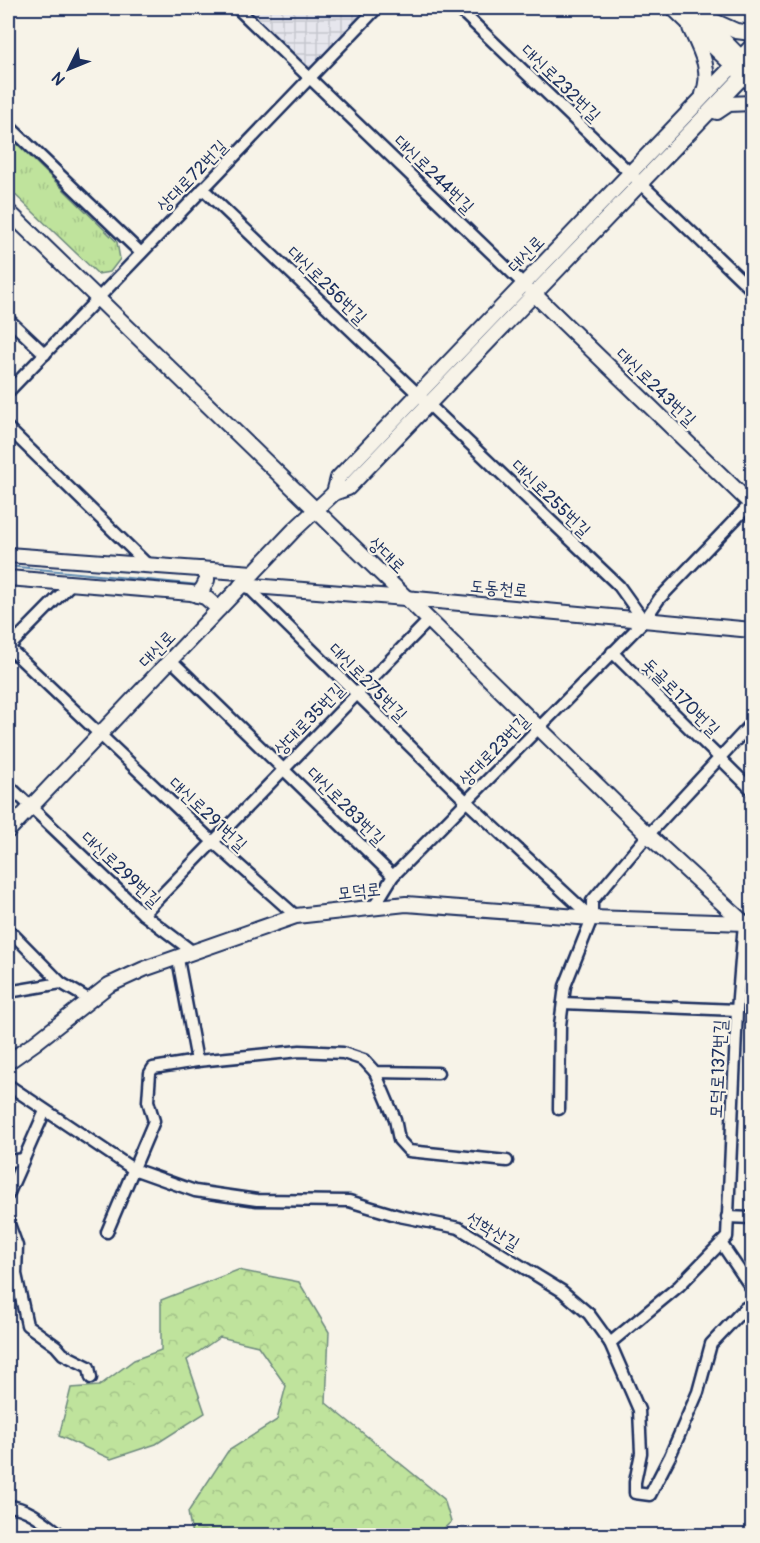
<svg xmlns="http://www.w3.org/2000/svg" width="760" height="1543" font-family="Pangolin,'Poor Story',sans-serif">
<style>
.industrial{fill:url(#industrial-grid)}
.grass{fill:url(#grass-tufts);stroke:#6d897d;stroke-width:1.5}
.forest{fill:url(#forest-crowns);stroke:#6d897d;stroke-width:1.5}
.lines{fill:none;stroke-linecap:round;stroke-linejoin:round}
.stream{stroke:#5d8ab1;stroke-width:2}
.minor-casing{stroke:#1b2f5e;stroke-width:15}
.tertiary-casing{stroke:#1b2f5e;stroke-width:18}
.minor{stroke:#f7f3e8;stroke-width:10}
.tertiary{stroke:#f7f3e8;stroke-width:14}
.labels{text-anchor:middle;stroke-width:4.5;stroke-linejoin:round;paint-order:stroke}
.street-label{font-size:18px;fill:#1b2f5e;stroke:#f7f3e8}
</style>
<defs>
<pattern id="industrial-grid" width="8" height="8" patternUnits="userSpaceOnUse" patternTransform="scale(1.5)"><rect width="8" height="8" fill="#e6e6ed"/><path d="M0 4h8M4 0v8" fill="none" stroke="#c5c6ce"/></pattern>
<pattern id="grass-tufts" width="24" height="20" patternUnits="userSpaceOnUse" patternTransform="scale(1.5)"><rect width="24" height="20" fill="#bfe39c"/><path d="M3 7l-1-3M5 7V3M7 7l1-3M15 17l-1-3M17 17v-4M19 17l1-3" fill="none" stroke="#a4c389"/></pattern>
<pattern id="forest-crowns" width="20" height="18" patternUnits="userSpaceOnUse" patternTransform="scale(1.5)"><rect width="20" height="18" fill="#bfe39c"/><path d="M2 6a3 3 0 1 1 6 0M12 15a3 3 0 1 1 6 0" fill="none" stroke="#a4c389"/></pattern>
</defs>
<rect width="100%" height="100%" fill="#f7f3e8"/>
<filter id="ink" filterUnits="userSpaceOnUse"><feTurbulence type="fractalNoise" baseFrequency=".0167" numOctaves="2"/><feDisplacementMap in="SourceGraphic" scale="12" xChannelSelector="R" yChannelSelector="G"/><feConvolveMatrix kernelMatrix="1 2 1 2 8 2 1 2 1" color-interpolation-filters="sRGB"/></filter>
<g filter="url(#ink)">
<polygon class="industrial" points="246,8 368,8 310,68"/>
<polygon class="grass" points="8,135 117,242 120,259 110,272 98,274 8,188"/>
<polygon class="forest" points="238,1270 299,1282 329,1332 326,1403 444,1499 451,1522 437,1535 192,1535 188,1512 228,1451 277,1420 286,1386 258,1346 220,1337 187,1360 205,1413 156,1444 111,1459 59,1436 71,1388 99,1386 134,1360 161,1350 161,1300"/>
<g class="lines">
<polyline class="stream" points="8,566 199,585"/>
<g class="minor-casing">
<g id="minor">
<polyline points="237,8 535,295"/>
<polyline points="458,8 752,290"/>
<polyline points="8,125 141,253"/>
<polyline points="203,189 619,586 644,621"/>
<polyline points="8,319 45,354"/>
<polyline points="8,392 377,8"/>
<polyline points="8,428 148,565"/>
<polyline points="247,586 467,802 592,918"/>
<polyline points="8,647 213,842 296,916"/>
<polyline points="8,648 72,583"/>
<polyline points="612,652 752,790"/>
<polyline points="171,660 393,876"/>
<polyline points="8,785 143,914 193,952"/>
<polyline points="374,907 393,876 644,621 659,599 752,502"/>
<polyline points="143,914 429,620"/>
<polyline points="8,929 61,983 90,1000"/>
<polyline points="8,992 61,983"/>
<polyline points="563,1003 737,1010"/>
<polyline points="197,1061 300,1051 343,1053 364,1060 375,1072 438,1073"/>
<polyline points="375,1072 395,1119 399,1140 409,1151 507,1161"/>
<polyline points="8,1085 133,1169 195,1191 257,1200 349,1201 399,1216 459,1228 562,1291 589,1314 610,1343 679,1286 727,1237 737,1010 744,923"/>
<polyline points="559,1109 560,1025 565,986 592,918 592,901 648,835 752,723"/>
<polyline points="8,1161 24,1159"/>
<polyline points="8,1195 45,1111"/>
<polyline points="727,1217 752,1218"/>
<polyline points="8,1221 17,1246 16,1274 27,1325 56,1346 63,1354 89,1367 91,1378"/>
<polyline points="107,1232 154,1121 148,1101 150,1073 153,1068 197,1061 178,959"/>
<polyline points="721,1243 752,1289"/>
<polyline points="610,1343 639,1410 641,1453 635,1482 635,1493 650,1495 670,1456 698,1392 711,1344 745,1308 752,1304"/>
<path d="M8,1506C28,1507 47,1524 63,1536"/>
</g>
</g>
<g class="tertiary-casing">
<g id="tertiary">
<polyline points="673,8 752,84"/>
<polyline points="692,8 747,64"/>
<polyline points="707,18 736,31 752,33"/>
<path d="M690,28C700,49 713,72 703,94"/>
<polyline points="717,112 729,104 752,103"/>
<polyline points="8,211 429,620 648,835 744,923"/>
<polyline points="535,295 752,505"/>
<polyline points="334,493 338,478 752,46"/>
<polyline points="8,555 253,573"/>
<polyline points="8,578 191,593 205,597 219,609"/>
<polyline points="241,585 405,598 752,630"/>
<polyline points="197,595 203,588 207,580 207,575 201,569"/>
<polyline points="8,831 294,530 334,493 348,488 752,67"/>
<polyline points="8,1062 35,1043 109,985 144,969 296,916 406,904 592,918 746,923"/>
</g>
</g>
<use href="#minor" class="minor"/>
<use href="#tertiary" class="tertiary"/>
</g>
</g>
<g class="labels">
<g class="street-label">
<text transform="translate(561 83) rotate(44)" y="6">대신로232번길</text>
<text transform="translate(434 174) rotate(44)" y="6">대신로244번길</text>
<text transform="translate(192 176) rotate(-46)" y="6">상대로72번길</text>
<text transform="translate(526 254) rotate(-46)" y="6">대신로</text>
<text transform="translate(327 285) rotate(44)" y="6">대신로256번길</text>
<text transform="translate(656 387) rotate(44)" y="6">대신로243번길</text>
<text transform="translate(551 498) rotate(44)" y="6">대신로255번길</text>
<text transform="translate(387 555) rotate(44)" y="6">상대로</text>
<text transform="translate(499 588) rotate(5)" y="6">도동천로</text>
<text transform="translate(157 649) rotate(-46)" y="6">대신로</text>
<text transform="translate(368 682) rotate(45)" y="6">대신로275번길</text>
<text transform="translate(681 697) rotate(45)" y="6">돗골로170번길</text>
<text transform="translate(309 719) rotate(-46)" y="6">상대로35번길</text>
<text transform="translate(494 750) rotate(-46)" y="6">상대로23번길</text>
<text transform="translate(346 806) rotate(45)" y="6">대신로283번길</text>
<text transform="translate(208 814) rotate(43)" y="6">대신로291번길</text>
<text transform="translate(121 869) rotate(43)" y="6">대신로299번길</text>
<text transform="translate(359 891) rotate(-6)" y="6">모덕로</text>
<text transform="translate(718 1069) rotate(-87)" y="6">모덕로137번길</text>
<text transform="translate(493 1231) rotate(30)" y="6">선학산길</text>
</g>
</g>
<rect width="760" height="1543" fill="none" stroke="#f7f3e8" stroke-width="30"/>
<rect x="15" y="15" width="730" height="1513" fill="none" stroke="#1b2f5e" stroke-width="2" filter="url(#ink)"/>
<g transform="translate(69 69) rotate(227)" stroke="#f7f3e8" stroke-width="4.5" paint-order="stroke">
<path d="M0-4.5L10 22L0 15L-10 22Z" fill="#1b2f5e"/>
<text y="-9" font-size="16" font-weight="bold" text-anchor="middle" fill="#1b2f5e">N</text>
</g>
</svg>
